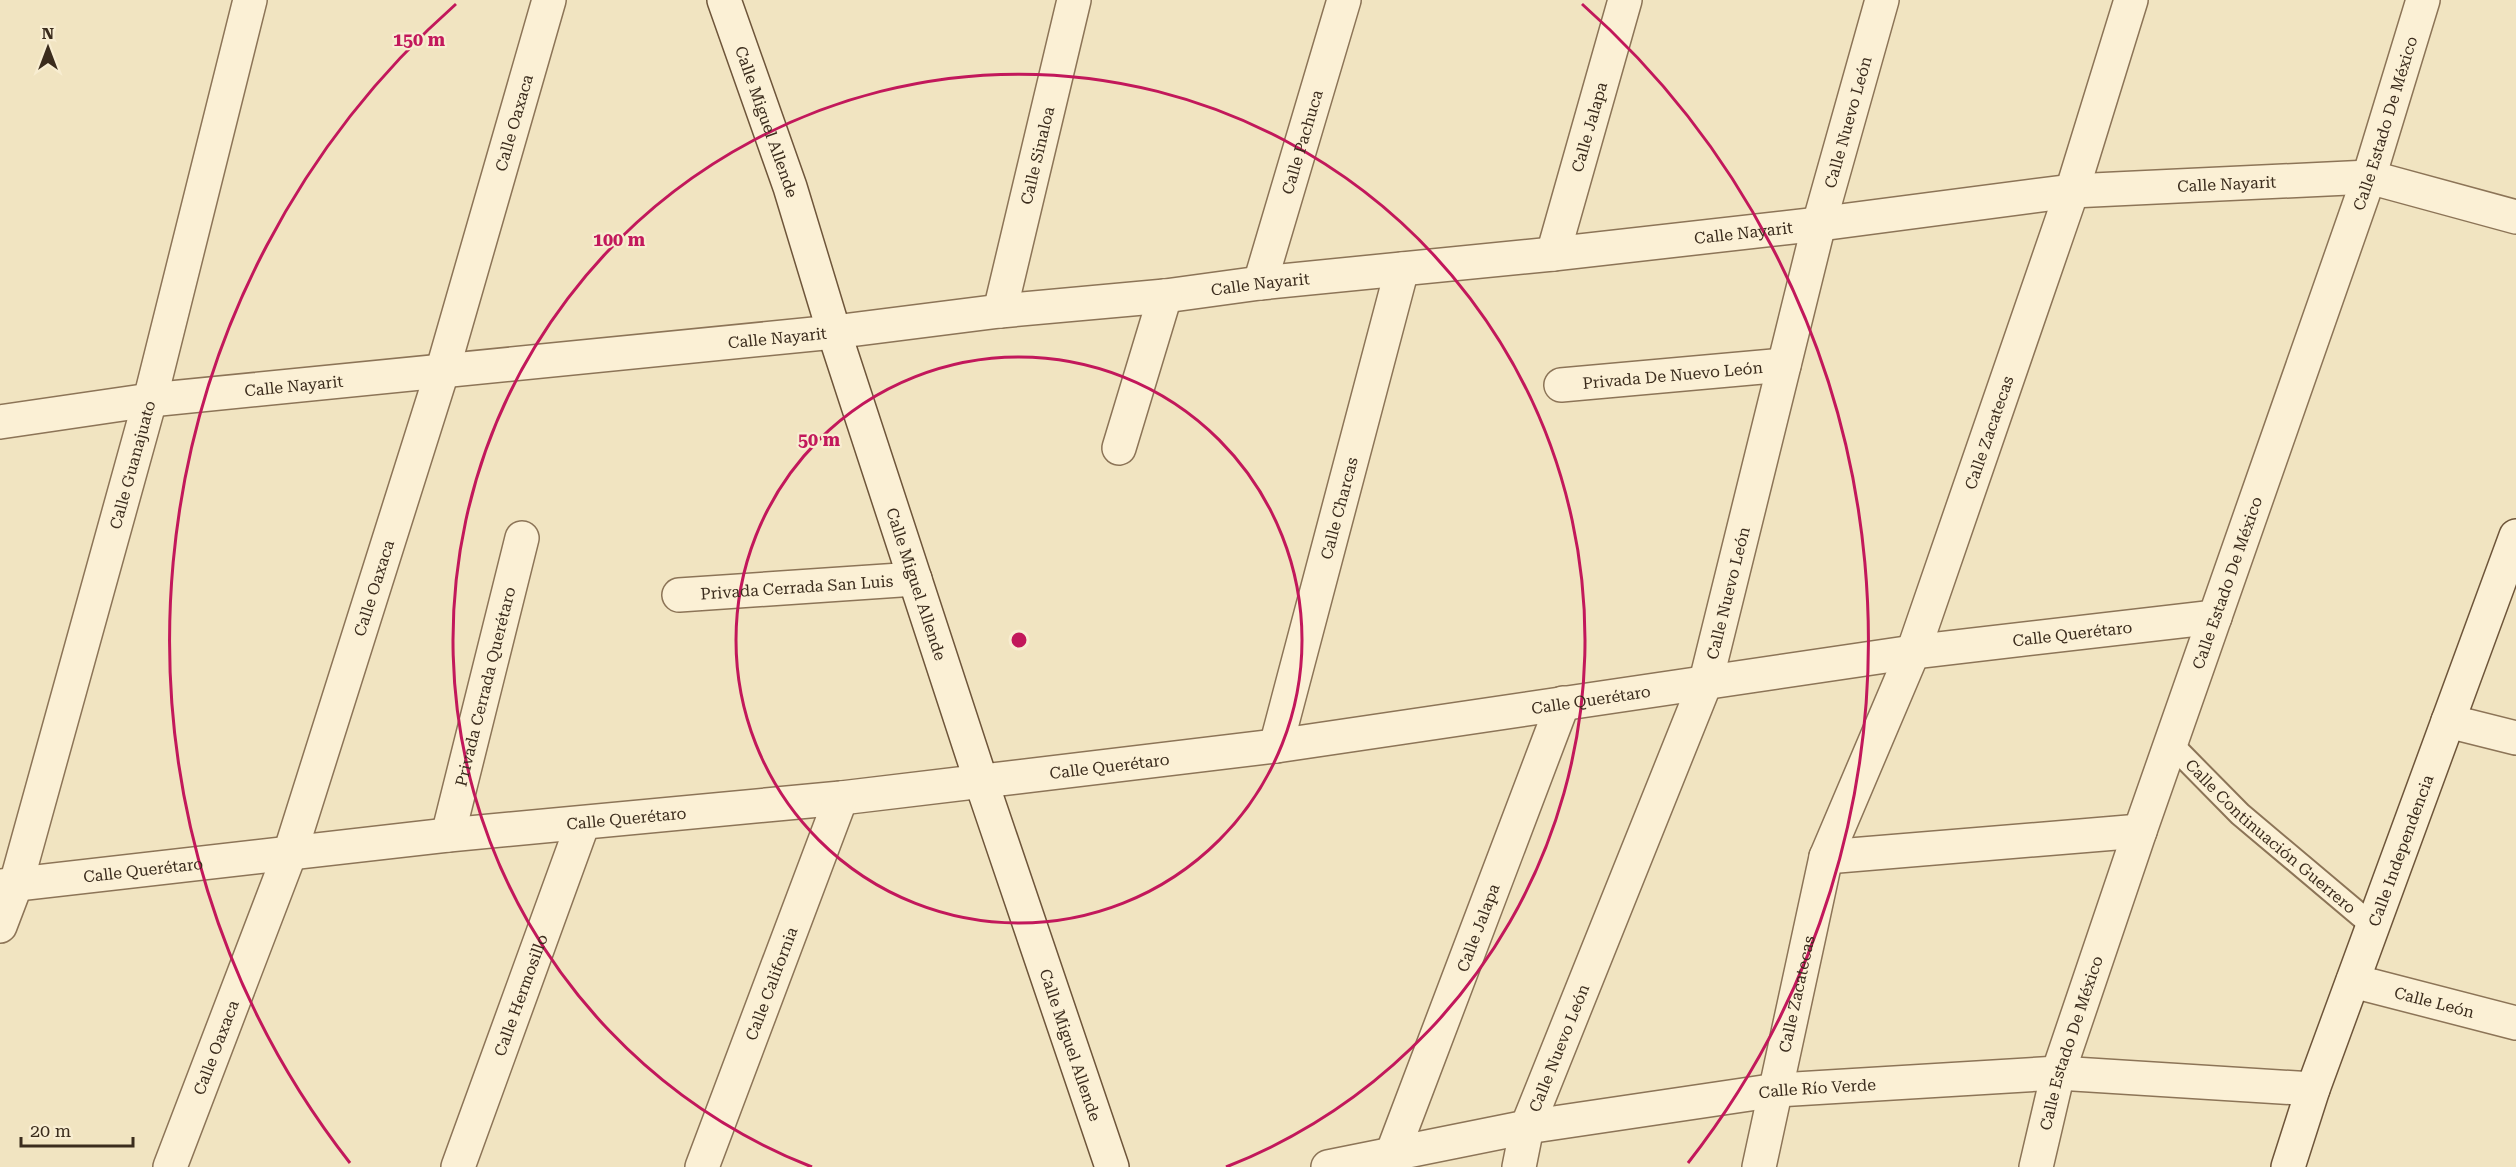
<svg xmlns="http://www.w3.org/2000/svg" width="2516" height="1167" font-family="'Roboto Serif',serif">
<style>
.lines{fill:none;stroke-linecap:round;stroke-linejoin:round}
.lane-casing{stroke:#8c7457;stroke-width:26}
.street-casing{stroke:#8c7457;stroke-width:36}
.secondary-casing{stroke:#6e553a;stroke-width:36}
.lane{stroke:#fbf0d5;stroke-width:22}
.street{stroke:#fbf0d5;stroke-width:33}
.secondary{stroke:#fbf0d5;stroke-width:33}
.ring{fill:none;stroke:#c2185b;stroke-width:3}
.labels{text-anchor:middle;stroke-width:4.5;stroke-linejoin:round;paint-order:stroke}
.street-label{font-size:16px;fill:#3b2c1d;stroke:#f8edd1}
.centre{fill:#c2185b;stroke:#f8edd1;stroke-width:3}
.ring-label{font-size:18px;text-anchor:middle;font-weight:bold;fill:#c2185b;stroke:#f8edd1;stroke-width:4.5;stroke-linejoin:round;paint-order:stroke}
</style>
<rect width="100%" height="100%" fill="#f1e4c1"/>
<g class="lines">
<g class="lane-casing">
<g id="lane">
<path id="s1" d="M2171,744L2240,814L2373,926"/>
</g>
</g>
<g class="street-casing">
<g id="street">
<path id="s2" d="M1553,254L1625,0"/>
<path id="s3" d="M1260,283L1344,0"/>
<path id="s4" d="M1000,311L1074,0"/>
<path id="s5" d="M1561,385L1784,365"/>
<path id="s6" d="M0,422L150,400L834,332L1000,311L1165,296L1260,283L1553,254L1819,224L2072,191L2369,177L2516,217"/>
<polyline points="1119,448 1165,296"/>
<path id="s7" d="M679,595L915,579"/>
<polyline points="2448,721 2516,738"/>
<path id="s8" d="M1276,746L1402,269"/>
<path id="s9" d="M448,835L522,538"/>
<polyline points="1826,857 2140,831"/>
<path id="s10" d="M0,886L448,835L841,798L1276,746L1913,652L2215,617"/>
<path id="s11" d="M0,926L16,884L150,400L250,0"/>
<path id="s12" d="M2353,981L2516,1023"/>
<path id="s13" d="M1392,1154L1563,703"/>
<path id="s14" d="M170,1167L290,853L442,372L549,0"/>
<path id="s15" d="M458,1167L583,823"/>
<path id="s16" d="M702,1167L841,798"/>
<path id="s17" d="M1328,1167L1527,1127L1777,1090L2058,1073L2313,1089"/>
<path id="s18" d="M1519,1167L1527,1127L1706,681L1819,224L1882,0"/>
<path id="s19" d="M1759,1167L1826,857L1913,652L2072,191L2131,0"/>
<path id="s20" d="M2036,1167L2058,1073L2140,831L2369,177L2423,0"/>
</g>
</g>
<g class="secondary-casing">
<g id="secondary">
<path id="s21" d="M724,0L790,187L834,332L981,781L1112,1167"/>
<path id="s22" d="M2288,1167L2313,1089L2516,536"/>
</g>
</g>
<use href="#lane" class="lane"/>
<use href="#street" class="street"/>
<use href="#secondary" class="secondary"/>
</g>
<g class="ring">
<circle cx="1019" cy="640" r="283"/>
<path d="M812 1167A566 566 0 1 1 1226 1167"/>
<path d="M350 1163A849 849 0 0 1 456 4M1582 4A849 849 0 0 1 1688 1163"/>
</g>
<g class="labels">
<g class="street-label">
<text dy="6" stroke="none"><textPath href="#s21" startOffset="129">Calle Miguel Allende</textPath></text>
<text dy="6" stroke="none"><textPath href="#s18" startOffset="1098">Calle Nuevo León</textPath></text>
<text dy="6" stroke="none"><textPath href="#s14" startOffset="1100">Calle Oaxaca</textPath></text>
<text dy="6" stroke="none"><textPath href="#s20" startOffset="1101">Calle Estado De México</textPath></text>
<text dy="6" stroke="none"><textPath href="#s2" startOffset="132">Calle Jalapa</textPath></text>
<text dy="6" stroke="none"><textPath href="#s3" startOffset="147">Calle Pachuca</textPath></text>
<text dy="6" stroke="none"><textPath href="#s4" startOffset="160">Calle Sinaloa</textPath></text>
<text dy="6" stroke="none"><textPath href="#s6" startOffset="2240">Calle Nayarit</textPath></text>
<text dy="6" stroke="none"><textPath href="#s6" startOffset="1754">Calle Nayarit</textPath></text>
<text dy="6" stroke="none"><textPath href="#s6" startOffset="1268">Calle Nayarit</textPath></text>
<text dy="6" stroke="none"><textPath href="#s6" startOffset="782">Calle Nayarit</textPath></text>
<text dy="6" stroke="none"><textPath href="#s5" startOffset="112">Privada De Nuevo León</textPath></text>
<text dy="6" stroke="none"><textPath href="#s6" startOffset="296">Calle Nayarit</textPath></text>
<text dy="6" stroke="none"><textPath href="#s19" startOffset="772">Calle Zacatecas</textPath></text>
<text dy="6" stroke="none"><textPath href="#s11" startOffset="480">Calle Guanajuato</textPath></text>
<text dy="6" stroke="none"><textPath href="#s8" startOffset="246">Calle Charcas</textPath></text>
<text dy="6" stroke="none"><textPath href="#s20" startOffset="615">Calle Estado De México</textPath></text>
<text dy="6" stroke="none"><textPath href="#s21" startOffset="615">Calle Miguel Allende</textPath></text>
<text dy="6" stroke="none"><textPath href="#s7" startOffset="118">Privada Cerrada San Luis</textPath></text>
<text dy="6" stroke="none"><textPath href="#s14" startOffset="614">Calle Oaxaca</textPath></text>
<text dy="6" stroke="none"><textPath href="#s18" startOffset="612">Calle Nuevo León</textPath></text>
<text dy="6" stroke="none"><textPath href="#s10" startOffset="2088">Calle Querétaro</textPath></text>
<text dy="6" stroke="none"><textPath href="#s9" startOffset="153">Privada Cerrada Querétaro</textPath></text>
<text dy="6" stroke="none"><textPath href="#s10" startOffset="1602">Calle Querétaro</textPath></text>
<text dy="6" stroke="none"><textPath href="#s10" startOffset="1116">Calle Querétaro</textPath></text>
<text dy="6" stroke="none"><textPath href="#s10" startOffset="630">Calle Querétaro</textPath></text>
<text dy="6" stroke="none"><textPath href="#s1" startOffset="136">Calle Continuación Guerrero</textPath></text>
<text dy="6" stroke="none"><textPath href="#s22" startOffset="336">Calle Independencia</textPath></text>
<text dy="6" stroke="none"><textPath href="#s10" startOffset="144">Calle Querétaro</textPath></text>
<text dy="6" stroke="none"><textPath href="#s13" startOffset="242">Calle Jalapa</textPath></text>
<text dy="6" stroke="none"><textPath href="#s16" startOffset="196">Calle California</textPath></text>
<text dy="6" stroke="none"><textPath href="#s15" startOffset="183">Calle Hermosillo</textPath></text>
<text dy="6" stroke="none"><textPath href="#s19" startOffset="177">Calle Zacatecas</textPath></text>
<text dy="6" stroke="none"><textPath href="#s12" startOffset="84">Calle León</textPath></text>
<text dy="6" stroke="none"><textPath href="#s20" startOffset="129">Calle Estado De México</textPath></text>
<text dy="6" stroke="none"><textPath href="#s21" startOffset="1101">Calle Miguel Allende</textPath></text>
<text dy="6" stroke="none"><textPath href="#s18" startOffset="126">Calle Nuevo León</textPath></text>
<text dy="6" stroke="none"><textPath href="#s14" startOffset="128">Calle Oaxaca</textPath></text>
<text dy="6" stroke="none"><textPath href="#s17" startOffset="496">Calle Río Verde</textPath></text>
</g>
</g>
<circle cx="1019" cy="640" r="9" class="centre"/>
<g class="ring-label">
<text x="419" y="46">150 m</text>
<text x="619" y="246">100 m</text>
<text x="819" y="446">50 m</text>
</g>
<g transform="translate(48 48)" stroke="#f8edd1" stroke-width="4.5" paint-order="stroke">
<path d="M0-4.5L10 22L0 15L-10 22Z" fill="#3b2c1d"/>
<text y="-9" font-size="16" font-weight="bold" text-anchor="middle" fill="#3b2c1d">N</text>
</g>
<path d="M21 1137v9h112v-9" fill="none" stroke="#3b2c1d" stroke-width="3"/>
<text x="30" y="1137" font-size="18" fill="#3b2c1d" stroke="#f8edd1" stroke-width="4.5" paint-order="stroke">20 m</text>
</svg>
